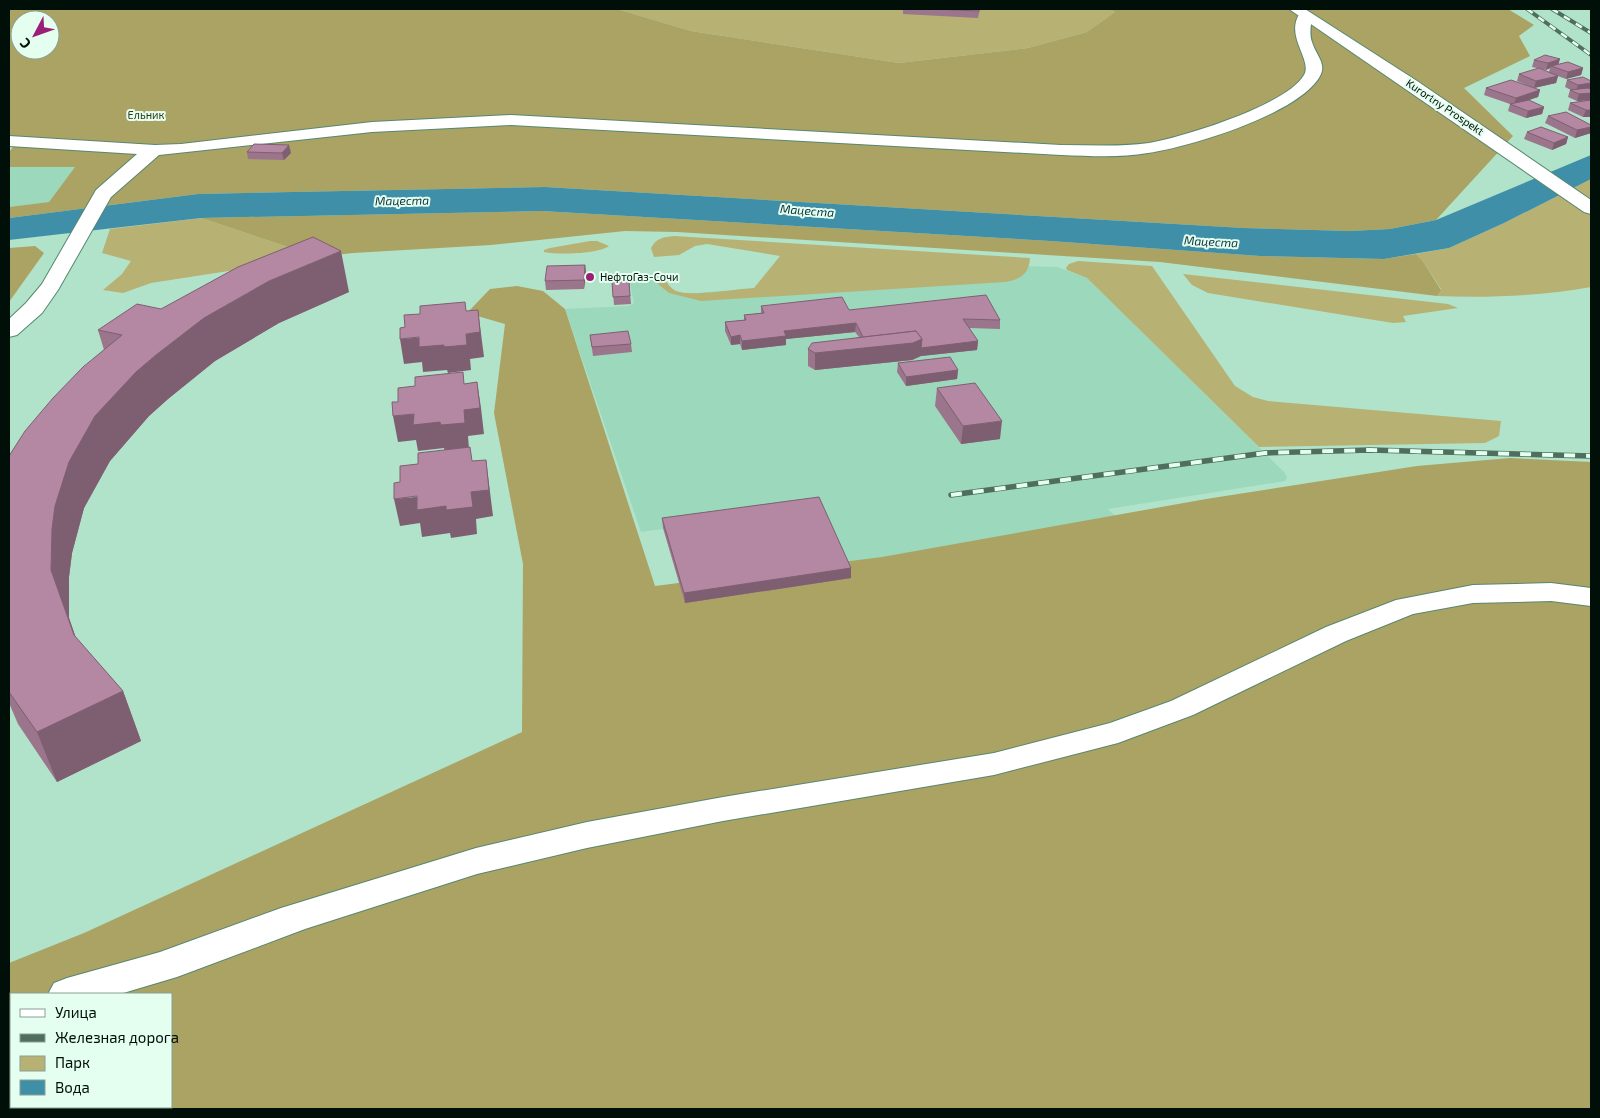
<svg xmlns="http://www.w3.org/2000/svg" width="1600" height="1118" font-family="'Exo 2',sans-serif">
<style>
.built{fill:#9cd8bb}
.green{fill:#b7b174}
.forest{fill:#aba363;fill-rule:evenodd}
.water{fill:#408fa9}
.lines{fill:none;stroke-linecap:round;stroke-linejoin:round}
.minor-casing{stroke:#578770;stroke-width:2}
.major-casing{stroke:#578770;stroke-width:2}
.minor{fill:#fff;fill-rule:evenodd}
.major{fill:#fff;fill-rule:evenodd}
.rail-far1-casing{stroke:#4f6e5e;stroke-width:4}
.rail-casing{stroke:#4f6e5e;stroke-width:5.5}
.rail-far1{stroke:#e4fef0;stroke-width:2.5;stroke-dasharray:7;stroke-linecap:butt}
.rail{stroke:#e4fef0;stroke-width:4;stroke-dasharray:11;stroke-linecap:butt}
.wall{fill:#9b758b}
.shaded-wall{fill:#7e5f71}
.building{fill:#b488a2;stroke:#7e5f71}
.poi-dot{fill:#9b1f77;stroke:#e4fef0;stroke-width:2}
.labels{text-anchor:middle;stroke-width:4;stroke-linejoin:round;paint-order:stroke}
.far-street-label{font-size:11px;fill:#001008;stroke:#e4fef0}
.far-park-label{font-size:11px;fill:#363315;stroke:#e4fef0}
.far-poi-label{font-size:11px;fill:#001008;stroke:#e4fef0;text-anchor:start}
.far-water-label{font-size:12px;font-style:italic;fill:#092f3b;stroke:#e4fef0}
</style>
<rect width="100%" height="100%" fill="#b0e3c9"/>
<g class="built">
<polygon points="76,166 49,202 9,207 9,167"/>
<polygon points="1015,266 1057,267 1087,278 1284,472 1287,477 1285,481 1108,509 1118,519 856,590 819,506 641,532 565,309 628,306 634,303 629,278 663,276 666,283 675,291 686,294"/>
</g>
<g class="green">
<polygon points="617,9 1109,9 1115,12 1087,32 1028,48 899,63 691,31"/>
<path d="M1591,179V287C1541,296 1488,298 1437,296L1441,289L1422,260L1416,254L1449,248L1504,223Z"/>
<polygon points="201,218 318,257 151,283 123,293 103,290 122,274 131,261 102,253 110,229"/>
<path d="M674,236L1030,258C1029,274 1021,279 1005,282L701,301L669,293L658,284L655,277L663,276C666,282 670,288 676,291C690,297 737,289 754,288L780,256L707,244L695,246L679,255L654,257L651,248C656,238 664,237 674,236Z"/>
<path d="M590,241H597L609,246C598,254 558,255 544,252V250L550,248Z"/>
<polygon points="1078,261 1152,266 1235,386 1253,397 1268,401 1501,421 1499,436 1485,443 1259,447 1087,278 1067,270 1066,268 1069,264"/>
<polygon points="1183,274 1448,304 1458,308 1403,316 1406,322 1393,323 1208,293 1192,285"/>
</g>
<g class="forest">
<path d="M9,9H617L691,31L899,63L1028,48L1087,32L1115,12L1109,9H1508L1534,25L1519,36L1530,56L1464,88L1513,136L1436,220L1390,229L1350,231L1244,228L545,187L198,194L9,218V207L49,202L75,167H9V152L13,147H9ZM20,20H50V50H20Z"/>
<polygon points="542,211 1050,241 1260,256 1383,259 1416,254 1422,260 1441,290 1437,296 1160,262 677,232 625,231 491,245 353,253 318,257 201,218"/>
<polygon points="35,246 44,253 9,302 9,248"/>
<path d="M517,286L543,291L565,309L655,586L882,557L1206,499L1417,466L1510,458L1591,462V1109H9V963L84,933L522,732L523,564L494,413L505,324L467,313L490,289ZM11,994H171V1107H11Z"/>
</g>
<polygon class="water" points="1591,155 1591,179 1504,223 1449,248 1384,259 1260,256 1050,241 542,211 201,218 9,240 9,218 198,194 545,187 1244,228 1350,231 1390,229 1436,220"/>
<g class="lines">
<g class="minor-casing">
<path id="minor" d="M1305,12L1310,13L1312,16C1311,25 1309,34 1312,42C1315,53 1326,63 1321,74C1303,113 1189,147 1148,153C1120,158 1090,156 1061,155L511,125L372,132L159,155L111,197L58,290L42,313L17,335L9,337V319L26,303L42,284L96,190L137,154L9,146V136L155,145L181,144L372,122L511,115L1061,145C1090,145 1120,147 1149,143C1184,137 1287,105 1304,75C1313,60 1284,36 1300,13Z"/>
</g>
<g class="major-casing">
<g id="major">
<polygon points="1289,9 1305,9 1417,81 1591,200 1591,214 1584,212"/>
<polygon points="1551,583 1591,588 1591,606 1551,601 1473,603 1413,614 1346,641 1193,715 1118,743 994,775 723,821 587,848 477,874 305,929 177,977 120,994 48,994 54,983 67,978 160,952 281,908 476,848 587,822 723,797 994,753 1110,723 1171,701 1326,627 1396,600 1473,585"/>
<polygon points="9,994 12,994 11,1026 9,1026"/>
</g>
</g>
<use href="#minor" class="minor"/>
<use href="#major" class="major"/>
<g class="rail-far1-casing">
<g id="rail-far1">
<polyline points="1527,9 1591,55"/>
<polyline points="1552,9 1591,33"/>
</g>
</g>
<g class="rail-casing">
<polyline id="rail" points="951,495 1265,453 1370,450 1591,456"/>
</g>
<use href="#rail-far1" class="rail-far1"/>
<use href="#rail" class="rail"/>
</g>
<g class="wall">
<polygon points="903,9 993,9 993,10 980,9 978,18 903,14"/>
<polygon points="1534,60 1558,64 1583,68 1581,75 1566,79 1555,75 1558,76 1556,83 1534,88 1517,81 1519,74 1549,72 1550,68 1546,70 1532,67"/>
<polygon points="1567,80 1591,89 1591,117 1583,117 1568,110 1570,103 1589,100 1577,101 1568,97 1570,90 1571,90 1565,87"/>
<polygon points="1486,88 1540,90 1538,97 1528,100 1544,107 1542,114 1526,118 1508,111 1510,104 1484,95"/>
<polygon points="1548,116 1591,133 1575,138 1545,123"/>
<polygon points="1527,132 1568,137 1566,144 1552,150 1524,139"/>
<polygon points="247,152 291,153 284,160 248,159"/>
<polygon points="585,265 586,273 584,289 546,290 545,281"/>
<polygon points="629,281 631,304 614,305 612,282"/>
<polygon points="349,292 279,323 215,361 168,399 149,416 110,461 84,508 72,553 69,577 69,618 76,638 123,691 141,741 57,782 18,724 9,703 9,456 104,350 98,330 161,309"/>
<polygon points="761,306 849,310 1000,320 1000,329 969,328 978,341 977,350 921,356 912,360 815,370 808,366 808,349 859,337 855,332 786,339 786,345 742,350 740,344 731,345 725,331 725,322 744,320 744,315 761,313"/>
<polygon points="590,335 631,344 632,352 593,356"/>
<polygon points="898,363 958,370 957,379 906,386 897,372"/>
<polygon points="937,388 1000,439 961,444 935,406"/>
<polygon points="662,518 851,568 851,578 685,603 663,528"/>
</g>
<g class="shaded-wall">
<polygon points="1560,59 1558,66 1551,66 1550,68 1546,70 1548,63"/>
<polygon points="1583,68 1581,75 1566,79 1568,72"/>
<polygon points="1558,76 1556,83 1534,88 1536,81"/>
<polygon points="1591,83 1591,89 1576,92 1578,85"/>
<polygon points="1540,90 1538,97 1514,105 1516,98"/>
<polygon points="1591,93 1591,100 1577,101 1579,94"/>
<polygon points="1544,107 1542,114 1526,118 1528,111"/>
<polygon points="1586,110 1591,110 1591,117 1583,117"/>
<polygon points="1591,127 1591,133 1575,138 1577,130"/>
<polygon points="1568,137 1566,144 1552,150 1554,143"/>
<polygon points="289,145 291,153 284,160 282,153"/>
<polygon points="341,251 349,292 279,323 215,361 168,399 149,416 110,461 84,508 72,553 69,577 69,618 92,685 74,635 51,570 52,529 55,506 69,462 95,416 136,372 156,355 204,318 269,281"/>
<polygon points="585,265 586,273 584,289 584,280"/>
<polygon points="478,310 484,357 470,359 471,370 448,373 447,370 423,372 422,362 404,364 400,339 469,334"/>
<polygon points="856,323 855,332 786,339 786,345 742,350 742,341 784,331"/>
<polygon points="740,335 740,344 731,345 731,337"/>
<polygon points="922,339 978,341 977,350 921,356 912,360 815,370 815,353"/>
<polygon points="958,370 957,379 906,386 906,377"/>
<polygon points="477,382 481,408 484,434 468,436 469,449 445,452 444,448 418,451 416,440 398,442 393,416 464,410"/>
<polygon points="1002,421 1000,439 961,444 963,426"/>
<polygon points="486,460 493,516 476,519 477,534 451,538 450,533 422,537 420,523 400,526 394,499 471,492"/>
<polygon points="851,568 851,578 685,603 684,593"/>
<polygon points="123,691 141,741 57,782 37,732"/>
</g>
<g class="building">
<polygon points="930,9 979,9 979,11"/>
<polygon points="1545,55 1560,59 1548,63 1534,60"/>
<polygon points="1568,62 1583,68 1568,72 1551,66"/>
<polygon points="1539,68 1558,76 1536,81 1519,74"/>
<polygon points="1583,77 1591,81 1591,83 1578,85 1567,80"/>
<polygon points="1511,80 1540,90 1516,98 1486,88"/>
<polygon points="1588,88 1591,89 1591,93 1579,94 1570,90"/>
<polygon points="1529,100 1544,107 1528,111 1510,104"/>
<polygon points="1591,100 1591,110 1586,110 1570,103"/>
<polygon points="1566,112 1591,125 1591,127 1577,130 1548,116"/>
<polygon points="1541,127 1568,137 1554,143 1527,132"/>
<polygon points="254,144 289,145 282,153 247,152"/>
<polygon points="313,237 341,251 269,281 204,318 156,355 136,372 95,416 69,462 55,506 52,529 51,570 74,635 123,691 37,732 9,692 9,456 25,431 53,398 83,367 122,335 98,330 137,304 161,309 238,267"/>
<polygon points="585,265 584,280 545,281 547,266"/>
<polygon points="629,281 630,296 613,297 612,282"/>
<polygon points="986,295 1000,320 963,319 978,341 921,348 922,339 916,331 863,337 856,323 784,331 786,336 742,341 740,335 731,337 725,322 746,320 744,315 764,313 761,306 842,297 849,310"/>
<polygon points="465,302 466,311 478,310 480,332 466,334 467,345 444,347 444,345 419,347 419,337 400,339 400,328 405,327 404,315 420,314 420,306"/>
<polygon points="628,331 631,344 592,347 590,335"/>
<polygon points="916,331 922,339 913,343 815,353 808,349 812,343"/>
<polygon points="950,357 958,370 906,377 898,363"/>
<polygon points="463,372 464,384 477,382 480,408 464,410 465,423 441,425 440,422 413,425 414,414 393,416 392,402 398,402 398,388 415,386 415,377"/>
<polygon points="975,383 1002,421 963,426 937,388"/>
<polygon points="470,447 472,461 486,460 489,490 471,492 473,507 446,510 446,506 417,510 417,496 394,499 394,483 400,482 400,466 418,464 418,453"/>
<polygon points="819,497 851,568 684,593 662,518"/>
</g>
<circle class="poi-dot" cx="590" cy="277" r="5"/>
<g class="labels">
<g class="far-street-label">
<text transform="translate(1445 107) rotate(34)" y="4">Kurortny Prospekt</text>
</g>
<g class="far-park-label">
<text x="146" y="119">Ельник</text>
</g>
<g class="far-poi-label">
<text x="600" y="281">НефтоГаз-Сочи</text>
</g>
<g class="far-water-label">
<text transform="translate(402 201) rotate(-1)" y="4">Мацеста</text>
<text transform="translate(807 211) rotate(4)" y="4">Мацеста</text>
<text transform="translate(1211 242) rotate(3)" y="4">Мацеста</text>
</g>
</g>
<rect width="1600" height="1118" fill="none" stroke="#001008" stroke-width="20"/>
<rect x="10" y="993" width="162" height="115" fill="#e4fef0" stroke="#899f93"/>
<rect x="20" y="1009" width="25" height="8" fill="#ffffff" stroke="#899f93"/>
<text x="55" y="1018" font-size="15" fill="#001008">Улица</text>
<rect x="20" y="1034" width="25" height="8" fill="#4f6e5e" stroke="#899f93"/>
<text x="55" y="1043" font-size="15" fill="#001008">Железная дорога</text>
<rect x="20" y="1056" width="25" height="15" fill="#b7b174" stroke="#899f93"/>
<text x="55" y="1068" font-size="15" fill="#001008">Парк</text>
<rect x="20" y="1080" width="25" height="15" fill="#408fa9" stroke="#899f93"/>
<text x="55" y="1093" font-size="15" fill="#001008">Вода</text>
<g transform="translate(35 35) rotate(229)"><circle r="24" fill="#e4fef0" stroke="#899f93"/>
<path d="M0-4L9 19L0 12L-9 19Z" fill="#9b1f77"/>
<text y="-8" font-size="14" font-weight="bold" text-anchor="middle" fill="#001008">С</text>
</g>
</svg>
